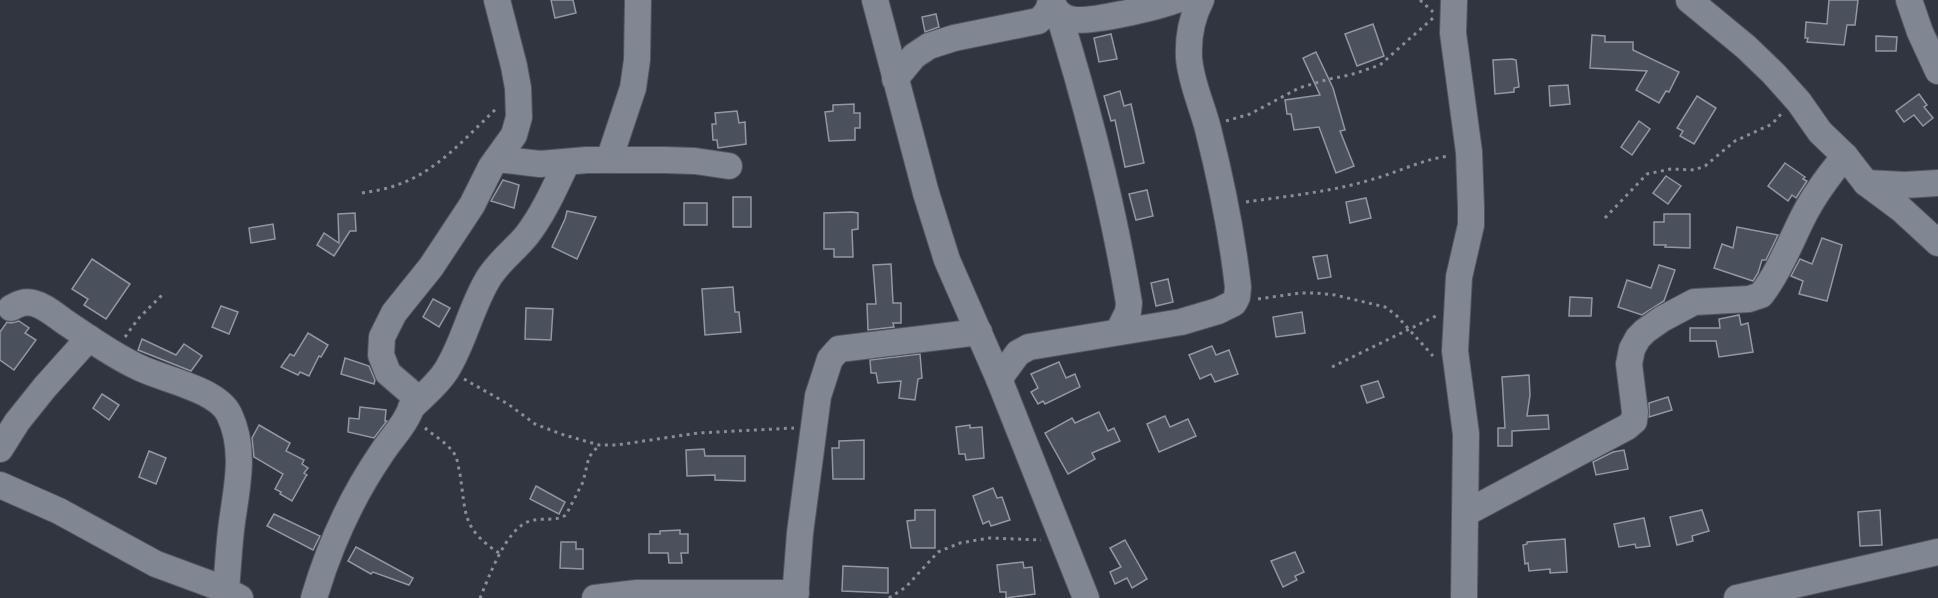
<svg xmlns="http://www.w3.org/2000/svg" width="1938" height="598" font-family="Figtree,sans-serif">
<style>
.building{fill:#4b515c;stroke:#9197a3;stroke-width:1.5}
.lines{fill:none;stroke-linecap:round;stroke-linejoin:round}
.minor-casing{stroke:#50555d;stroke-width:28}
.path{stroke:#898d96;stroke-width:3;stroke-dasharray:3 4.5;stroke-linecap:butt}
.minor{stroke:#808692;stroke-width:26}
</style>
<rect width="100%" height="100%" fill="#30353f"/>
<g class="building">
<polygon points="551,0 573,0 576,13 555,18"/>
<polygon points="1829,0 1858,0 1855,25 1847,25 1844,45 1807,42 1808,38 1805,38 1806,22 1827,24"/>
<polygon points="936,14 939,27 925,32 922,17"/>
<polygon points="1373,24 1384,56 1357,66 1345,34"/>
<polygon points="1111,34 1117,59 1099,62 1094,38"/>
<polygon points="1592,35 1605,36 1605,42 1633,42 1633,50 1679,72 1669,92 1666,91 1659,103 1636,90 1647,71 1590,68"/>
<polygon points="1876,36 1897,37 1896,51 1876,51"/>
<polygon points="1316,52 1333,88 1345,130 1340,131 1354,166 1336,173 1319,127 1294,130 1291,114 1287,114 1285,100 1320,95 1303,58"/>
<polygon points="1512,59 1516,60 1519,87 1514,88 1514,92 1495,94 1493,60"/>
<polygon points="1568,85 1570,104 1550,106 1549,86"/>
<polygon points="1120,91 1124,106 1131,104 1144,163 1125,167 1115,120 1111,121 1104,96"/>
<polygon points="1919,94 1927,105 1924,107 1933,118 1923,126 1914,115 1904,122 1896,111"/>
<polygon points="1697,96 1716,108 1694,144 1680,136 1683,131 1677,128"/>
<polygon points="854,104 854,113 860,113 860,128 855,128 855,140 829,141 825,112 833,111 833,105"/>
<polygon points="737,111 739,123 745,122 746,144 718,148 717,140 713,140 712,124 716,124 715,113"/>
<polygon points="1639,121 1650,129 1632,155 1621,147"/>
<polygon points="1785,163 1805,177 1803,179 1807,181 1796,198 1792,195 1788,201 1768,186"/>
<polygon points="1666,176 1681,186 1668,204 1653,193"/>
<polygon points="503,180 519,185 514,208 491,201"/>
<polygon points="1147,190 1153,216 1136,220 1129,194"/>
<rect x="733" y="197" width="18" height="30"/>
<polygon points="1366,198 1371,218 1350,223 1346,202"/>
<rect x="684" y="203" width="23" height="22"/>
<polygon points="567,211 596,217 577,259 552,247 565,219"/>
<polygon points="852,212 858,213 858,229 852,230 853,257 834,257 834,249 824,249 824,213"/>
<polygon points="355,213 356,231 350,231 334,256 317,245 324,233 339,243 338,214"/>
<polygon points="1664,214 1690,214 1690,248 1665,247 1666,245 1654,245 1654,222 1664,222"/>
<polygon points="273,224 275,239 251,243 249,228"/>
<polygon points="1737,227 1778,235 1766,260 1762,260 1758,273 1753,281 1714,268 1722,244 1733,248"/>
<polygon points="1822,238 1842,245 1827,301 1799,294 1803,281 1791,276 1800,259 1812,264"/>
<polygon points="1327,255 1331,277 1318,279 1313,257"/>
<polygon points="92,259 130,284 106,319 84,305 88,299 72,289"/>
<polygon points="891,264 893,303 901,303 901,323 893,323 894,327 868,330 867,304 876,304 873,265"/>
<polygon points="1659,265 1675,270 1664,301 1642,315 1618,307 1627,280 1651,288"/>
<polygon points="1168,279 1173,302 1156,306 1151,283"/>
<polygon points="733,287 735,312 739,312 741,332 705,335 702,289"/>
<polygon points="1570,297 1592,298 1591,316 1569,316"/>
<polygon points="433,299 450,308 439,327 423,317"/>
<polygon points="221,306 238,312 229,334 212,327"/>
<polygon points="526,308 553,309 551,340 525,339"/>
<polygon points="1302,312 1305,333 1276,337 1273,317"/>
<polygon points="1739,315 1741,325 1748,323 1753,352 1719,357 1716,341 1690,341 1690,328 1720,328 1719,319"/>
<polygon points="19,321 29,328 25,333 36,340 14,370 0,360 0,332 7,322 11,323"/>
<polygon points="308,333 328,345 321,357 319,356 309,376 300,372 298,375 281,367 290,354 294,356"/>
<polygon points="142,339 176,355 184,344 202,356 191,371 138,350"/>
<polygon points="1212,346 1216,355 1229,350 1238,374 1215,382 1211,374 1200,379 1189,355"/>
<polygon points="920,354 922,378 918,379 915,400 899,398 901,381 878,383 876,373 871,373 870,360"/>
<polygon points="345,358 369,366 375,380 374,384 341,374"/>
<polygon points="1059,362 1066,378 1075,374 1080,387 1045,404 1043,401 1038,404 1031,392 1038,388 1031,374"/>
<polygon points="1529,375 1530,395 1527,416 1548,415 1549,429 1512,431 1512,446 1498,446 1498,428 1505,428 1502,377"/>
<polygon points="1378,381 1384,397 1367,403 1361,386"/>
<polygon points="102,394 119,405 109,420 93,408"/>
<polygon points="1668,397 1672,410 1649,417 1649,403"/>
<polygon points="360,407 386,410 385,421 387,421 374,438 348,432 349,418 359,419"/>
<polygon points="1099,412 1108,431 1114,428 1120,441 1092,453 1095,459 1068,474 1045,433 1072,418 1075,423"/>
<polygon points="1165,416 1170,427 1188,419 1196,436 1159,452 1147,424"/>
<polygon points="259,425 290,443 286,451 304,460 302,464 308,468 304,473 307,475 306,476 292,501 280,494 281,492 275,489 283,474 254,457 252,438"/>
<polygon points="970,425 970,428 982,427 984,458 966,460 965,454 959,454 956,427"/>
<polygon points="864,440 864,479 833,479 832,448 839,448 839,441"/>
<polygon points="704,449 705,456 745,456 745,481 715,480 715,475 687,476 686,450"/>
<polygon points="1624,450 1628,469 1596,475 1593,462 1613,452"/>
<polygon points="149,451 166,458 156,484 139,477"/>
<polygon points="536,486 565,502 559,514 530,499"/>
<polygon points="993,488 997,498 1002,497 1010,520 991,526 989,521 983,524 973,496"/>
<polygon points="915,510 935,510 935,548 911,548 907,521 915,520"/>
<polygon points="1702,510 1709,531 1692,536 1693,541 1677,545 1670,517"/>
<polygon points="1880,510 1882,545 1860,546 1858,512"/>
<polygon points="274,514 320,536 313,550 267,526"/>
<polygon points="1644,518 1650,546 1636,548 1635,544 1619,547 1614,524"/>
<polygon points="680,530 680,534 688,534 688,553 681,553 682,563 669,563 668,553 649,553 649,534 660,534 660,531"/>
<polygon points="1565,539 1567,572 1550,573 1550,569 1529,571 1528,563 1525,564 1523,545 1527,544 1527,542"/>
<polygon points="1125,540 1147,579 1132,588 1127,578 1115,584 1110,572 1121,567 1110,548"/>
<polygon points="561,542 576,542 576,549 583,549 583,569 560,568"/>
<polygon points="356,547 413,578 409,585 373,572 371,574 348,561"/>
<polygon points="1295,552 1304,572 1295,576 1297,580 1283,587 1271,561"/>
<polygon points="1023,562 1024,568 1032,567 1035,594 1006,598 1006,592 1000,592 997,565"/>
<polygon points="843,566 888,568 888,593 842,591"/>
</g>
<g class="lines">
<g class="minor-casing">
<g id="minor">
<polyline points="875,0 926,193 947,260 999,379 1086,598"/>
<polyline points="1454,0 1453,33 1469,152 1471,207 1471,225 1459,277 1455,351 1466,434 1464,598"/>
<polyline points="1689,0 1746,47 1774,74 1799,102 1820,132 1845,156 1866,183 1901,209 1938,243"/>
<polyline points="1909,0 1920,32 1938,71"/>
<path d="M1053,4C1056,12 1062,17 1070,19C1087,24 1157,7 1176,0"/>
<path d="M1059,15C1088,109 1113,205 1129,303L1128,312L1118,332"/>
<path d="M895,79L914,56L929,46L954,38L1038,21C1046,15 1049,10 1051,0"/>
<polyline points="497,159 540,164 587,160 665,160 695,161 729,166"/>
<polyline points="609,160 633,88 637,60 638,0"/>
<polyline points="1866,183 1905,185 1938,183"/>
<path d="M11,308C18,304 24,301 33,303C46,306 57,317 68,324C90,339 114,356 138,367C164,380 217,389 229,414C246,449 237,486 232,522C229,544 228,567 226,590"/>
<path d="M999,379L1018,353L1029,347L1181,322L1218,311L1234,303L1237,297L1238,287C1232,234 1221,180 1208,129C1202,105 1191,83 1189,58C1188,38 1192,17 1201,0"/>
<path d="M411,408C423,396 437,385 446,371C464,343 470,309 488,279C498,262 515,250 527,235C544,213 555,187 567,162"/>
<polyline points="0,449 17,422 45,387 89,338"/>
<polyline points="0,485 59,511 156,564 221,588 240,598"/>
<path d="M1466,513L1627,427L1634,421L1635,412L1629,364L1632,349L1638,338L1645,331L1662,319L1694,302L1749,299L1761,295C1779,272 1790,243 1803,217C1814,195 1829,175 1845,156"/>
<path d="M314,598C329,547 351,498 381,454C392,437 407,423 413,403L414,398L409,391L388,373L381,355L382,337L394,313L431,267L472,205L491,167L514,135L519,117L518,88L514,66L497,0"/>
<polyline points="595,598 637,593 796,593"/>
<polyline points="795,598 800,533 818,396 830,359 839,349 979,332"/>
<polyline points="1737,598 1938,552"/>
</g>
</g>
<g class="path">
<polyline points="1420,0 1433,12"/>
<polyline points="1226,121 1250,114 1299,88 1329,79 1350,75 1380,65 1433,18"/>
<path d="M362,193C372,191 383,190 394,186C436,173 465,138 497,108"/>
<path d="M1246,202C1288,196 1330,192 1370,180C1397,173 1422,159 1450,156"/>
<polyline points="1605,218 1647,174 1671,169 1694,170 1705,166 1735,141 1772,124 1782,113"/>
<polyline points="1258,299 1300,293 1316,293 1335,295 1385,307 1396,315 1433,356"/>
<polyline points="125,337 138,319 162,295"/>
<polyline points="1332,367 1436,316"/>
<polyline points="464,379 508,404 535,424 561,434 599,445 617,445 698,433 794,428"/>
<path d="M425,428C433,435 447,443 453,452C458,458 458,467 460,474C466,514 462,529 499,553"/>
<path d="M480,598C489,577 506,528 530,521C542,517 556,522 566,515L583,482L589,457L599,445"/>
<polyline points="889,598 906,587 938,552 960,543 990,538 1041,540"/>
</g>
<use href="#minor" class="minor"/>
</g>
</svg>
